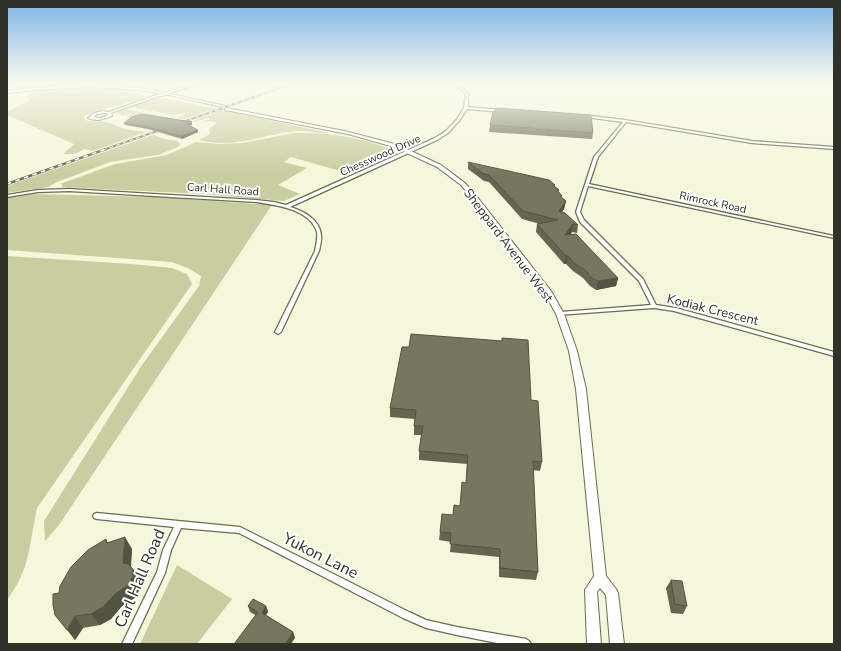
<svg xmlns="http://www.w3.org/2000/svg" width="841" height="651" font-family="'Nunito Sans',sans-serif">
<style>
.green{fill:#c9cd9f}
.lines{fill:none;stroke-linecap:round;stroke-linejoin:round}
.secondary-tunnel{stroke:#cdd0b6;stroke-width:4.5;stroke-dasharray:4.5 2.5;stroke-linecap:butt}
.minor-casing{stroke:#6a6c53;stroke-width:2.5}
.tertiary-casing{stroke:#6a6c53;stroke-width:2}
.secondary-casing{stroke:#6a6c53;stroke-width:2}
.minor{fill:#fff;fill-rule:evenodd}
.tertiary{fill:#fff;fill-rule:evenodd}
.secondary{fill:#fff;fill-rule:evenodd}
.rail-far1-casing{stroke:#6d6f5e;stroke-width:2}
.rail-casing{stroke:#6d6f5e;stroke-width:2.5}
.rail-far1{stroke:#fff;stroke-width:1;stroke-dasharray:3.5;stroke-linecap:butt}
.rail{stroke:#fff;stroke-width:1.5;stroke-dasharray:4.5;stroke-linecap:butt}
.wall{fill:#656651}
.shaded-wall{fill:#525342}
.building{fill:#75775e;stroke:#525342}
.labels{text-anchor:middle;stroke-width:4;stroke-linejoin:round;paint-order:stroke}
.far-street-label{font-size:11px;fill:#313227;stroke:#fff}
.street-label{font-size:13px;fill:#313227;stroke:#fff}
.near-street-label{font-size:16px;fill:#313227;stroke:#fff}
</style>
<rect width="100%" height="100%" fill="#f4f7da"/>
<g class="green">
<path d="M72,88L120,89L147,96C134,103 88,111 83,118L88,121L107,122L125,129L146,132L93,151L84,149C78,154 71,155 63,154L74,144L7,115L9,114H7V112L30,100V98L27,97C31,87 62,88 72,88Z"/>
<polygon points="157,98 164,98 215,109 185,119 177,118 186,113 173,115 131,107"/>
<path d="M122,109L141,112L140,113L158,115C149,120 136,119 126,117L130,114L123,116L117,113L120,111L116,112Z"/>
<path d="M222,110L329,133C318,134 306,130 295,131C262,135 233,149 199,140L210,134L209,129L217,123L211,121L200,122L211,119L208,118L194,122L193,121Z"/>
<path d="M294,133C328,132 365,137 396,152V154L351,174L291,157L284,162L307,168L278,185L300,194L284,201L204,194L61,187L63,185L60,184L115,164L167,155L196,142L219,144L243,143Z"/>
<polygon points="153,135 165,139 177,141 180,144 178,147 158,155 110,162 57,182 48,187 7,193 7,186"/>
<polygon points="32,194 158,197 272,205 59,525 45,541 44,521 142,365 199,286 201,276 188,268 172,262 7,250 7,198"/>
<path d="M7,256L131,264L172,268L187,274L192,284L37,508C29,544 31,568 7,600Z"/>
<polygon points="177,565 232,599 197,644 140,644"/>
</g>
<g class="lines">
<polyline class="secondary-tunnel" points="219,107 227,109"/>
<g class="minor-casing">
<g id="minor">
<polygon points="25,83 28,83 25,91 23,91"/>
<polygon points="195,83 200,83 161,96 159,95"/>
<path d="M454,83H457L468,94V107L502,110L504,111L502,112L467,109L459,121L448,133L437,140L290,207C304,211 320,220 321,235C322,240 320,246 319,251L281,332L278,334L275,332L315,251C316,245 318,238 317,232C310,209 276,205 256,202L69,191L38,192L7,197V195L38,190L69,189L256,200L274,202L286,205L435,138L446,131L457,119L464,108L466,94Z"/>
<polygon points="584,115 625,120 752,141 834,147 834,149 752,143 626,122 598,157 589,184 834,236 834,238 588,186 580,212 584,220 643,279 656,305 676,308 834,352 834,356 674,311 654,308 558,315 557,314 558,313 560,312 651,305 639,281 580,222 576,212 594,157 623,122 585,117 583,116"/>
<polygon points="97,513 240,527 409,612 426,620 457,627 526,639 529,641 531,644 502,644 457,635 426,628 403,618 239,533 181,528 171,550 165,573 132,644 122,644 157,572 163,550 174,527 97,519 94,518 93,516 94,514"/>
</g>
</g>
<g class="tertiary-casing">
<path id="tertiary" d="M159,94L162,95L111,113L112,116C104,119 97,122 88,118C94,112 101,110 109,112ZM106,113L108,115L101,118L94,117L97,114Z"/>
</g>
<g class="secondary-casing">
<g id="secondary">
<path d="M95,84L148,89L226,106L224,107C198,102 173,95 147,91C100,85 53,87 7,93V91L60,85Z"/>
<polygon points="227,108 349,132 398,145 441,165 465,183 478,198 551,291 564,314 577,351 586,389 606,576 616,589 618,593 624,644 610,644 606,595 600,588 597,592 601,644 587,644 585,590 594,576 576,389 569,351 556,314 544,292 474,200 461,185 437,167 394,147 348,134 225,110 225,108"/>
</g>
</g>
<use href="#minor" class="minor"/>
<use href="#tertiary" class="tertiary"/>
<use href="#secondary" class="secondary"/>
<g class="rail-far1-casing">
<polyline id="rail-far1" points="103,150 294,83"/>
</g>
<g class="rail-casing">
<polyline id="rail" points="7,184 106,149"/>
</g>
<use href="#rail-far1" class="rail-far1"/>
<use href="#rail" class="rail"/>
</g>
<g class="wall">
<polygon points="124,123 192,125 189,125 198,130 198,132 182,139 148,129 125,125"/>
<polygon points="490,125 593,133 592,139 489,132"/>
<polygon points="468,162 555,185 554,186 559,190 558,192 562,198 566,201 564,209 562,212 578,225 577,233 572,232 570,235 618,278 616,286 596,290 590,286 583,278 573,271 566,264 564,264 536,232 537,224 540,224 522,219 489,182 484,181 468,169"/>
<polygon points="531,400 542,462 540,471 533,470 538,572 536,580 499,577 499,557 450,552 451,542 439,540 440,532 460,506 466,483 467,464 419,460 419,451 421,435 414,435 414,426 415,419 390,417 390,408"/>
<polygon points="108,542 132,549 131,567 139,580 140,588 136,597 122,606 111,619 100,625 83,628 75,640 59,593"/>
<polygon points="671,580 687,606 683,614 671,613 666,588"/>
<polygon points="248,606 266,606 268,612 266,615 293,632 295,638 250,612"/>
</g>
<g class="shaded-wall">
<polygon points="192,122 192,125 187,126 186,124"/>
<polygon points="198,130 198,132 182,139 181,136"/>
<polygon points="566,201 564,209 558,219 559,211"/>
<polygon points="573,224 572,232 563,243 565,235"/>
<polygon points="566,256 568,256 566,264 564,264"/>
<polygon points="618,278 616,286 596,290 598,281"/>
<polygon points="125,537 132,549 130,575 123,563"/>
<polygon points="133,569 139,580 140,588 136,597 122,606 111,619 100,625 91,614 115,594"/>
<polygon points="266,606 268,612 263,618 262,613"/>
<polygon points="75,616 83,628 75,640 67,630"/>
<polygon points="293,632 295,638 291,644 285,644"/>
</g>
<g class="building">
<polygon points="497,108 591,115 593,133 490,125 493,112"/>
<polygon points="142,114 192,122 186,124 198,130 181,136 147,127 124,123 132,117"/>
<polygon points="468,162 549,180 555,185 553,185 559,190 557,190 562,196 560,196 566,201 559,211 565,213 578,225 573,224 565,235 576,234 618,278 598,281 592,278 585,270 574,263 568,256 566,256 537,224 558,220 523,211 489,175 484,174"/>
<polygon points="411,334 502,341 502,338 528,340 531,400 538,401 542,462 533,461 538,572 500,568 500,549 450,544 451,533 440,532 442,514 453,515 454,505 460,506 462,482 466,483 468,455 419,451 423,426 414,426 416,410 390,408 402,347 409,347"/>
<polygon points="125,537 123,563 128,564 133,569 133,576 129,585 115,594 103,607 91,614 75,616 67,630 55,615 53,605 53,594 59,593 60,586 71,567 88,550 106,539 107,543"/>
<polygon points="671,580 682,581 687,606 675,604"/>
<polygon points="253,599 266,606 262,613 293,632 285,644 234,644 258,612 248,606"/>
</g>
<linearGradient id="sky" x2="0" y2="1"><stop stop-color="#7eb2e5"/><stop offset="0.48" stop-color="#fafbee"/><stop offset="1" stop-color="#fafbee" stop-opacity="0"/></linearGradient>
<rect width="841" height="174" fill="url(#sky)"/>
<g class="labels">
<g class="far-street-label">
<text transform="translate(380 155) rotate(-24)" y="4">Chesswood Drive</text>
<text transform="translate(223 189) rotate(4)" y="4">Carl Hall Road</text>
<text transform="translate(713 202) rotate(12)" y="4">Rimrock Road</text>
</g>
<g class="street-label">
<text transform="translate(509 245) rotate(53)" y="5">Sheppard Avenue West</text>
<text transform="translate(713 309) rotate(14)" y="5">Kodiak Crescent</text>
</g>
<g class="near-street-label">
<text transform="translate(321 555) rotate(27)" y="6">Yukon Lane</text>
<text transform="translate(139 578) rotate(-67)" y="6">Carl Hall Road</text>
</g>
</g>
<rect width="841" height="651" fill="none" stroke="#313227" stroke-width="16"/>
</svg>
